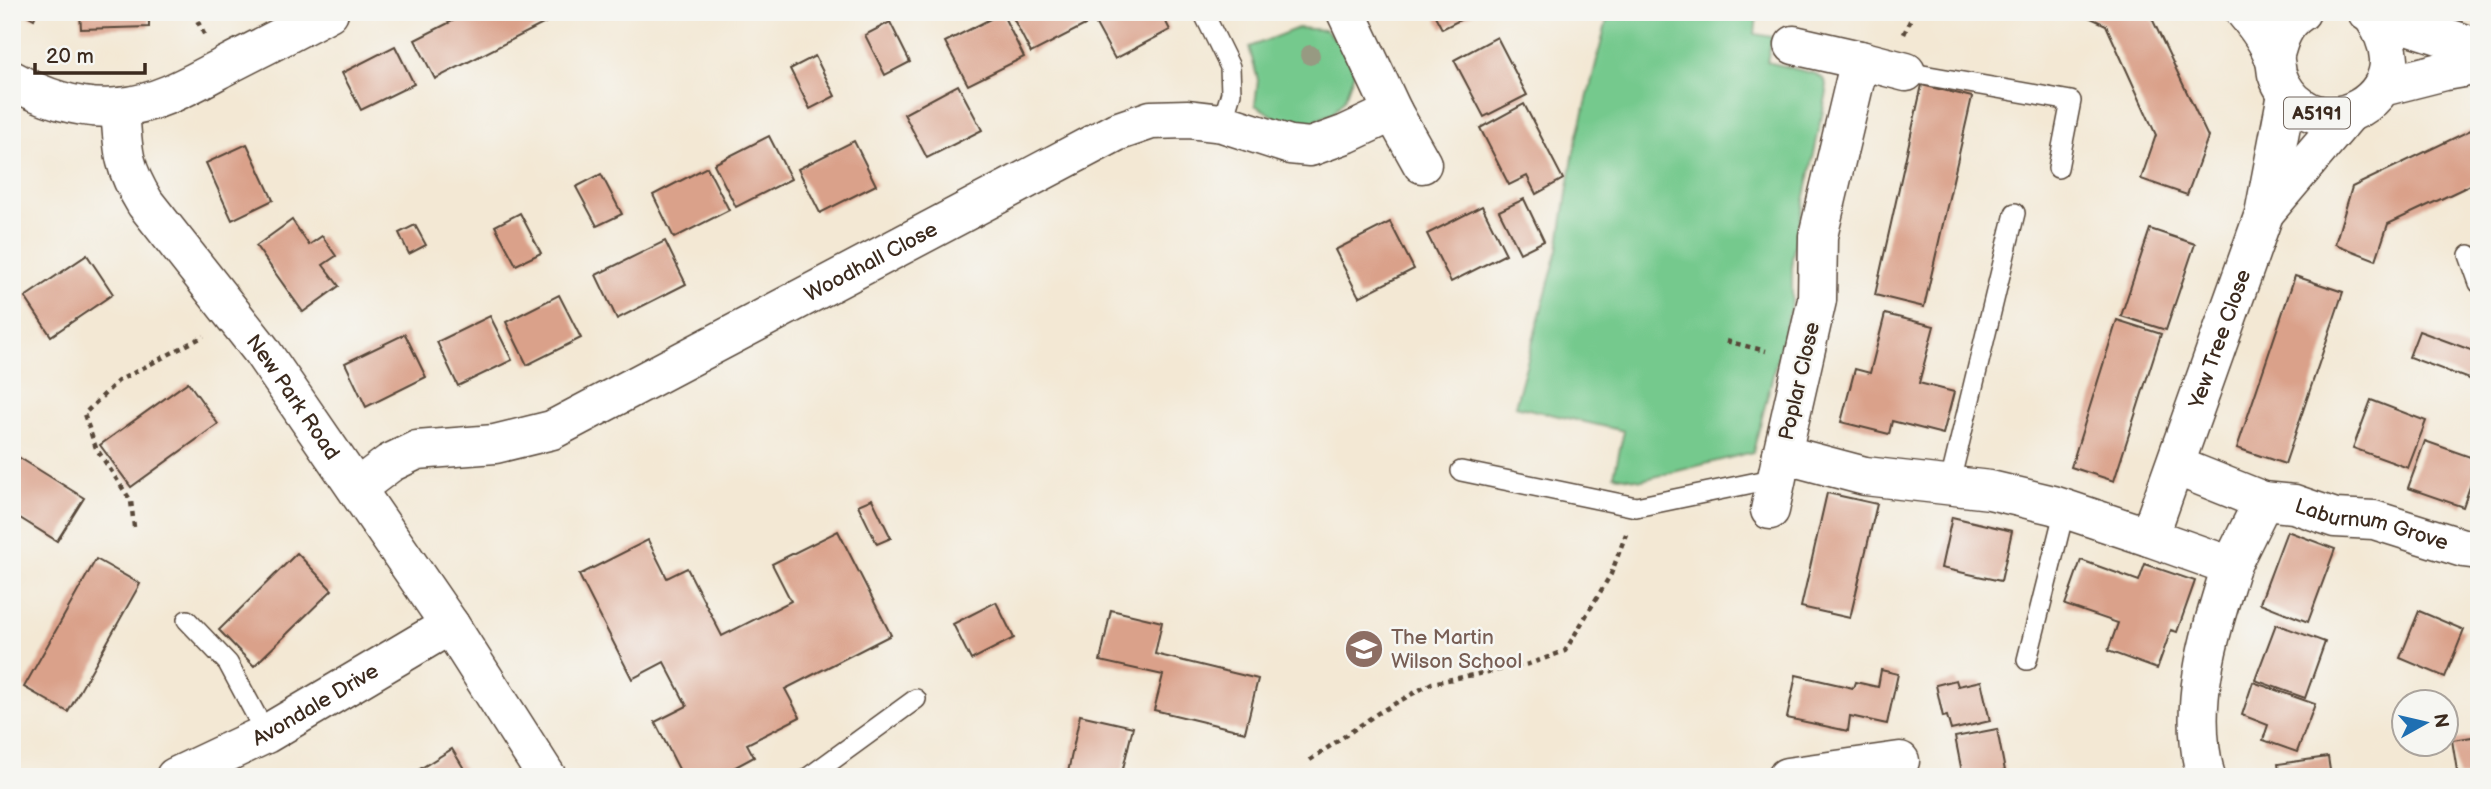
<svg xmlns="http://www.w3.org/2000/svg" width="2491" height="789" font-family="'Balsamiq Sans',sans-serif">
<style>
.green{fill:#75c98d;stroke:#587a56;stroke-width:2}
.building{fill:#daa18a}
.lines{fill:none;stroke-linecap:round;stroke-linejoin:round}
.lane-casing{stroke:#574639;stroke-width:22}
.street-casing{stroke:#574639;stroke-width:41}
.secondary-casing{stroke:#574639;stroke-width:41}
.primary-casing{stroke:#574639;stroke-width:41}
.path{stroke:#574639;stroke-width:4.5;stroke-dasharray:5 5;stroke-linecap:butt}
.lane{stroke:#fff;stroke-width:19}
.street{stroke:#fff;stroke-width:38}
.secondary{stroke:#fff;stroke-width:38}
.primary{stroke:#fff;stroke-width:38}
.tree{fill:#979a82}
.labels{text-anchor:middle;stroke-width:5;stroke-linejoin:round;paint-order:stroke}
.shield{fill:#f6f6f2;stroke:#73675e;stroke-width:2}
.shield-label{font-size:19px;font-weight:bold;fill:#3b2a1e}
.street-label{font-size:21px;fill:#3b2a1e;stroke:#f6f6f2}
.education-label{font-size:21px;fill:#785e54;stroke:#f6f6f2;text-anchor:start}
</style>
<rect width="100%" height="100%" fill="#f6f6f2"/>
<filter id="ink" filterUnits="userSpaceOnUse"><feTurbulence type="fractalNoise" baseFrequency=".0143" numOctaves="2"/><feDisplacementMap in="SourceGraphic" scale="14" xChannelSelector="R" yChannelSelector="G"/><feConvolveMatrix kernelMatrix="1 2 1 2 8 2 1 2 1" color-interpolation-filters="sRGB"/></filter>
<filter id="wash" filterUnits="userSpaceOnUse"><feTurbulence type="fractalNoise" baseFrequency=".00686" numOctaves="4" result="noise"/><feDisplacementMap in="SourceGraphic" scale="28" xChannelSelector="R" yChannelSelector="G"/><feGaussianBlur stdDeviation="1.57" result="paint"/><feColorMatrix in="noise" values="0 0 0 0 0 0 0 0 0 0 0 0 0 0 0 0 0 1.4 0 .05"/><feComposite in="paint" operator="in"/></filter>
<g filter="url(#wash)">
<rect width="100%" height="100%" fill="#f3e8d4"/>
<g class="green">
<polygon points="1609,12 1749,12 1757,15 1755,34 1772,37 1767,62 1816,74 1825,80 1827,92 1792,258 1792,301 1753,452 1642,480 1614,475 1624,431 1515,406 1558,249 1574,151"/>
<polygon points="1298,28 1325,30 1346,49 1354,73 1344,100 1332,114 1306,124 1289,125 1255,105 1258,80 1249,47"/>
</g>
<g id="blocks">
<g class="building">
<polygon points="22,12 37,12 34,19"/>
<polygon points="80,12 149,12 149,27 81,29"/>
<polygon points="470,12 539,12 545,23 435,79 415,40"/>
<polygon points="1010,12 1080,12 1087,24 1031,53"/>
<polygon points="1101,12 1161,12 1170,30 1115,59 1092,17"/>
<polygon points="1433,12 1476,12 1442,29"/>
<polygon points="2078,12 2149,12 2208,137 2187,195 2141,179 2156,135 2106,25"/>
<polygon points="1002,13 1024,57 968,85 945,42"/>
<polygon points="890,22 910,62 885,75 865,35"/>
<polygon points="1497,37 1527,95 1484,117 1454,60"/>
<polygon points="395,46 414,84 361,110 342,73"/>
<polygon points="815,56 835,96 810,109 790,69"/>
<polygon points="958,85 982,130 927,158 904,114"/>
<polygon points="1922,85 1972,97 1924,307 1875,295"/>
<polygon points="1524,104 1563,179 1536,194 1527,176 1509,185 1480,128"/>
<polygon points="2479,126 2479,181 2388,224 2376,260 2335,244 2352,187"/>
<polygon points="769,136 791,179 736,207 714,164"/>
<polygon points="854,141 876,185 820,213 798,169"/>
<polygon points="247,144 273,200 232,220 206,163"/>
<polygon points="707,167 729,210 674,238 653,195"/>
<polygon points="601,174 622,214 597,226 576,187"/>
<polygon points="1524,199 1544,241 1520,253 1499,211"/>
<polygon points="1482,206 1506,254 1451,282 1427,234"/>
<polygon points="520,213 541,253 516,265 495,226"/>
<polygon points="292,220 309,245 322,236 336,256 323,265 339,286 303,312 256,246"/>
<polygon points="1390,222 1414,269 1359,297 1335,250"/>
<polygon points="415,225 426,245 409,254 399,233"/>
<polygon points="2150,229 2195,244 2166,330 2121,316"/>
<polygon points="665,241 686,284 617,319 596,275"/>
<polygon points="87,255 113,294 51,336 25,297"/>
<polygon points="2295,276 2343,292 2285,464 2237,448"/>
<polygon points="559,295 581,338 527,365 506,322"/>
<polygon points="1885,314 1934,326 1919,383 1954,392 1943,434 1892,421 1889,434 1841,422 1855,369 1870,373"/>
<polygon points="490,316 512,360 458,386 437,342"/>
<polygon points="2117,320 2161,334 2114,481 2071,467"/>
<polygon points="2419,331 2479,353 2479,369 2474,381 2409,357"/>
<polygon points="405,334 426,377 366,407 345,363"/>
<polygon points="188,382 218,424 131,487 100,445"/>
<polygon points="2371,400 2426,421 2408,468 2353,448"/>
<polygon points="2425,441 2479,460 2463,507 2408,488"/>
<polygon points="12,453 84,498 57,541 12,513"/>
<polygon points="1827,493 1877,504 1850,618 1801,607"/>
<polygon points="872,499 891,538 877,544 858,505"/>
<polygon points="1952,517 2012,531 2001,581 1941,568"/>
<polygon points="838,531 891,635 785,689 800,717 747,744 754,757 717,777 683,777 655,722 687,706 664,662 632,679 579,575 648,540 667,578 687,568 722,636 791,601 772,564"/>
<polygon points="2287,531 2335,549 2308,622 2260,603"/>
<polygon points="297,553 332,590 254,666 219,630"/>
<polygon points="96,559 140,584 68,712 24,687"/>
<polygon points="2081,560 2139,581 2145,564 2195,581 2177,632 2171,630 2157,669 2108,651 2118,623 2065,605"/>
<polygon points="996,602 1014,638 971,660 953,624"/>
<polygon points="1111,610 1162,622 1155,654 1258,679 1245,732 1154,710 1163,675 1100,661"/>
<polygon points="2419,611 2464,630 2445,677 2400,658"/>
<polygon points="2479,621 2479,657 2477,657 2473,622"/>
<polygon points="2276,624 2325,642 2305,698 2255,680"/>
<polygon points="1881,670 1898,674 1887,724 1850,716 1848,731 1787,718 1796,675 1853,688 1855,682 1878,687"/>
<polygon points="1956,680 1958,686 1981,681 1990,721 1951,730 1947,716 1943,717 1936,685"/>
<polygon points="2253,682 2315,704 2297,752 2263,740 2268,725 2242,715"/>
<polygon points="1080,715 1133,727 1121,777 1067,777"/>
<polygon points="1997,729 2005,771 1963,777 1955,737"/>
<polygon points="2479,736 2479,777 2458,777 2452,740"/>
<polygon points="452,749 469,777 407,777"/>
<polygon points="2328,757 2331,777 2280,777 2278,764"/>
</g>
</g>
</g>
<g filter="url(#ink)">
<use href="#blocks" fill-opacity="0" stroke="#574639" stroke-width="2"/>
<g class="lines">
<g class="lane-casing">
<g id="lane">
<polyline points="1203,12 1230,67 1231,93 1222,123"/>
<polyline points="1906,72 2071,101 2058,168"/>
<polyline points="2469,255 2479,283"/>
<polyline points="1461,471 1636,507 1777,478"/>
<polyline points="1949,486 2015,213"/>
<polyline points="187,620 228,663 266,734"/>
<polyline points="2027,660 2065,509"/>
<polyline points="809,777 916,699"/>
</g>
</g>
<g class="street-casing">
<g id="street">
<polyline points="1794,45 1860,60"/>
<polyline points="1906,72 1860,60 1818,236 1817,300 1782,454 1865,476 1990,490 2053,505 2149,537"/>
<path id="s1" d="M120,107C123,151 122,165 145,203L261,350L450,625L547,777"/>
<polyline points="1393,112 1422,164"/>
<polyline points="2265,212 2349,113"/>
<polyline points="2176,466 2263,501 2231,566"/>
<path id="s2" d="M357,488L390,463L417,450L495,444L552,430L1116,132L1151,120L1188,119L1222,123L1290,145L1310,147L1346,134L1393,112L1346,12"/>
<path id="s3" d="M2263,501L2294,504L2335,518L2374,520L2463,548L2479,550"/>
<polyline points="1770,510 1782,454"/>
<path id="s4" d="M175,777L266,734L450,625"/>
<polyline points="1787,777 1900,761"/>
<path id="s5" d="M2206,777C2186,705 2210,634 2231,566L2149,537L2264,214L2287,94"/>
</g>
</g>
<g class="secondary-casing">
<path id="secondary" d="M12,80C44,98 82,111 120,107C159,104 195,82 229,64C262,47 296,30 329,12"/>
</g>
<g class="primary-casing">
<g id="primary">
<path d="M2245,12C2255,24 2269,43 2274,58C2276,63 2276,69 2277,74C2281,87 2291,101 2303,108C2337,131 2391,101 2389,59C2388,42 2381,29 2372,15"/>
<polyline points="2367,12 2479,48"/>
<path d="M2274,58C2279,39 2283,24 2301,12"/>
<polyline points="2382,87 2445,71 2479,65"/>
</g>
</g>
<g class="path">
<polyline points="193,12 205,36"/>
<polyline points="1904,34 1914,12"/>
<polyline points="1726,341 1766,351"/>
<polyline points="134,527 131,501 96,448 84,414 118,381 204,336"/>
<polyline points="1310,760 1378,713 1432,683 1529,664 1565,651 1611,574 1626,534"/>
</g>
<use href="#lane" class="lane"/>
<use href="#street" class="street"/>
<use href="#secondary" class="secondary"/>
<use href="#primary" class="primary"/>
</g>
<circle class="tree" cx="1310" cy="55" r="10"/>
</g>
<defs>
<g id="school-disc" transform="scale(2.0125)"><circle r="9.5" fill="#8d6e63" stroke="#f6f6f2"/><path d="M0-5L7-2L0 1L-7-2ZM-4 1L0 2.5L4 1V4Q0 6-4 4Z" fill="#fff"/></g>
</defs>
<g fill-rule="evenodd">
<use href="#school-disc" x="1364" y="649"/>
</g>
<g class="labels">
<rect class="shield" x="2284" y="97.5" width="66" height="31" rx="5"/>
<g class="shield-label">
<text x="2317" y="120">A5191</text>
</g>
<g class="street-label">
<text dy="7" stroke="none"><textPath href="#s2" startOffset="569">Woodhall Close</textPath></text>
<text dy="7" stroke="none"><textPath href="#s5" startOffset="513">Yew Tree Close</textPath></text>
<text transform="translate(1799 381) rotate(-77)" y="7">Poplar Close</text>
<text dy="7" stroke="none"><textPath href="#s1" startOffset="345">New Park Road</textPath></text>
<text dy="7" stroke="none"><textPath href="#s3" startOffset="112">Laburnum Grove</textPath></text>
<text dy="7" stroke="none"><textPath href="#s4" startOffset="158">Avondale Drive</textPath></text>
</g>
<g class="education-label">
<text x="1391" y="644">The Martin<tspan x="1391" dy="24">Wilson School</tspan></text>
</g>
</g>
<rect width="2491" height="789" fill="none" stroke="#f6f6f2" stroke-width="42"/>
<g transform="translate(2425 723) rotate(82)"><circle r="33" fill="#f6f6f2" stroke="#aba49d" stroke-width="2"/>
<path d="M0-5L12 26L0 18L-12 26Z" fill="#1f6fb2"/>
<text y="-10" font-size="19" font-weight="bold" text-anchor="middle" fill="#3b2a1e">N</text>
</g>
<path d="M35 63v10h110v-10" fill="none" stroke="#3b2a1e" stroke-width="3.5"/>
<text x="46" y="63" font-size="21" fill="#3b2a1e" stroke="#f6f6f2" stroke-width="5" paint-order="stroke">20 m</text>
</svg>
